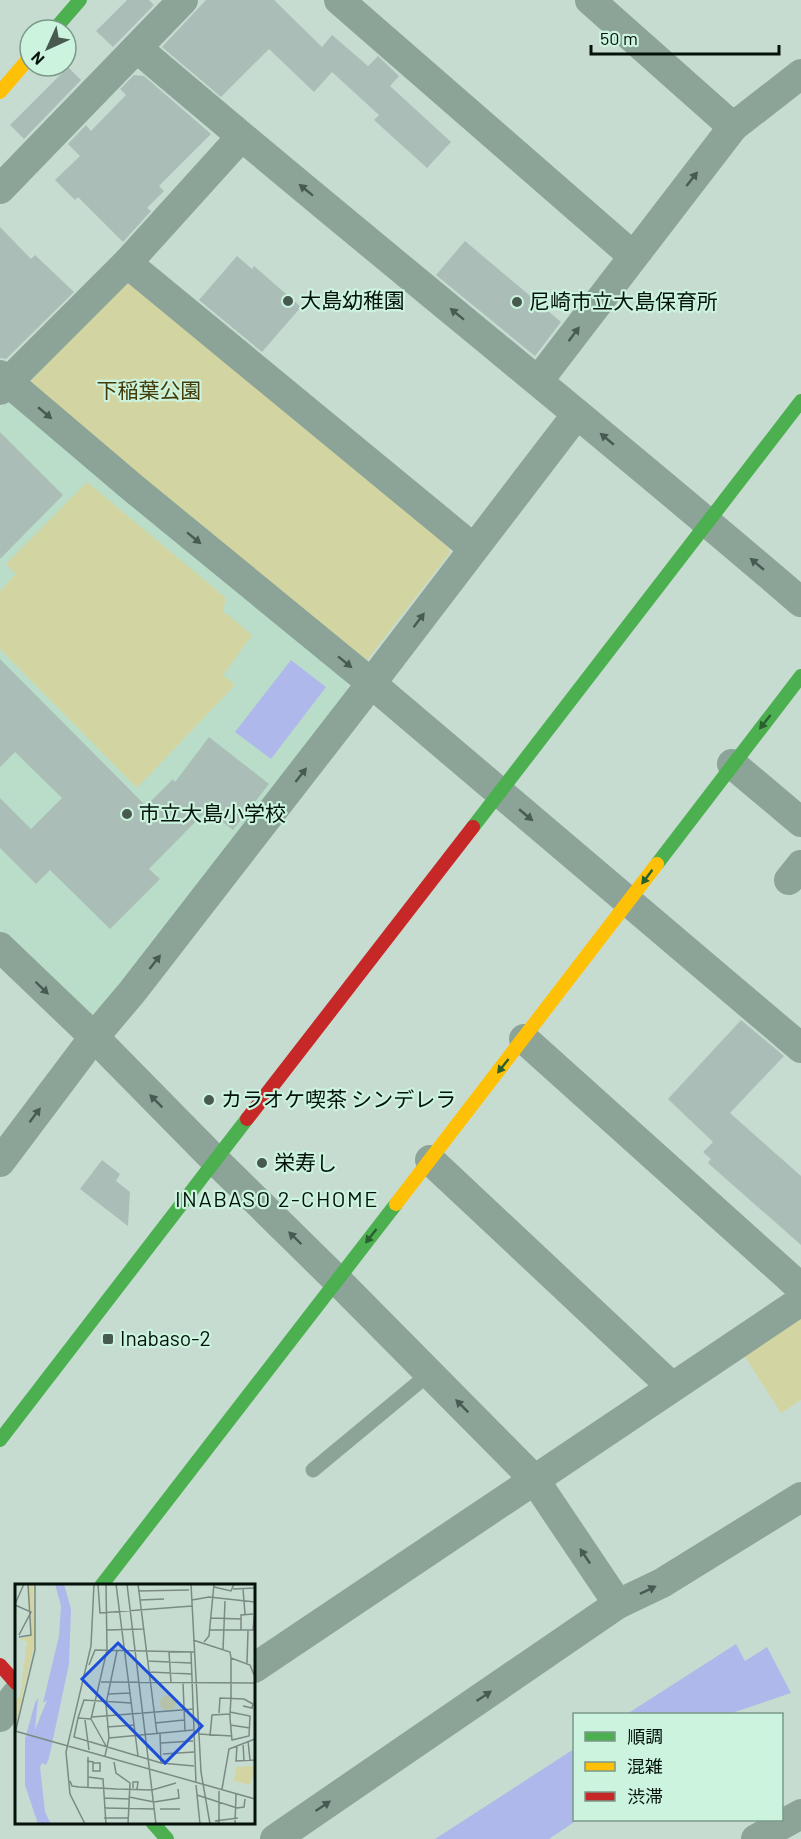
<svg xmlns="http://www.w3.org/2000/svg" width="801" height="1839" font-family="Barlow,'Noto Sans JP',sans-serif">
<style>
.built{fill:#baddca}
.green{fill:#d2d5a2}
.water{fill:#aeb8ea}
.building{fill:#abbdb7}
.lines{fill:none;stroke-linecap:round;stroke-linejoin:round}
.lane{stroke:#8ca498;stroke-width:15}
.street{stroke:#8ca498;stroke-width:30}
.fast{stroke:#4caf50;stroke-width:14}
.slow{stroke:#ffc107;stroke-width:14}
.jam{stroke:#c62828;stroke-width:14}
.oneway{fill:#485b52}
.oneway2{fill:#28602e}
.poi-dot{fill:#485950;stroke:#cbf3dd;stroke-width:2}
.labels{text-anchor:middle;stroke-width:4.5;stroke-linejoin:round;paint-order:stroke}
.poi-label{font-size:21px;fill:#04120b;stroke:#cbf3dd;text-anchor:start}
.park-label{font-size:21px;fill:#433c09;stroke:#cbf3dd}
.neighbourhood-label{font-size:22px;letter-spacing:1.5px;fill:#04120b;stroke:#cbf3dd}
.inset-road{fill:none;stroke:#798b82;stroke-width:1.5}
.view{fill:#1d4ed8;fill-opacity:0.15;stroke:#1d4ed8;stroke-width:3}
.inset-edge{fill:none;stroke:#04120b;stroke-width:3}
</style>
<rect width="100%" height="100%" fill="#c7dcd1"/>
<polygon class="built" points="14,402 345,676 349,695 95,1015 78,1011 0,933 0,408 4,404"/>
<g class="green">
<polygon points="122,283 141,285 450,544 449,554 368,659 356,661 30,382"/>
<polygon points="87,482 226,598 223,611 252,635 223,675 235,685 137,788 0,649 0,591 16,574 6,564"/>
<polygon points="801,1313 801,1400 781,1413 743,1354"/>
</g>
<g class="water">
<polygon points="291,660 326,687 271,759 235,732"/>
<polygon points="736,1644 745,1661 767,1647 791,1693 729,1714 627,1714"/>
<polygon points="574,1749 574,1820 577,1820 549,1839 435,1839"/>
</g>
<g class="building">
<polygon points="127,0 149,0 154,5 113,47 96,31"/>
<polygon points="206,0 274,0 322,47 332,35 368,66 378,56 399,76 390,86 451,142 427,168 374,120 379,115 332,72 314,92 269,49 221,97 162,47"/>
<polygon points="68,67 81,80 24,139 10,125"/>
<polygon points="134,75 144,76 211,134 159,186 164,191 147,208 151,211 123,242 78,197 75,200 55,180 80,156 68,144 86,125 91,131 126,95 120,89"/>
<polygon points="0,227 31,259 35,255 74,292 6,359 0,358"/>
<polygon points="465,241 561,322 535,356 436,275"/>
<polygon points="237,256 252,269 254,266 301,307 262,352 199,300"/>
<polygon points="0,432 63,495 0,559"/>
<polygon points="0,659 146,806 173,779 175,782 209,737 269,784 233,830 207,810 149,869 160,879 110,929 50,870 36,884 0,848 0,798 31,829 62,798 15,752 0,767"/>
<polygon points="741,1020 784,1056 730,1113 801,1176 801,1245 708,1163 711,1159 703,1152 713,1142 668,1099"/>
<polygon points="102,1160 120,1174 116,1181 130,1192 128,1226 80,1189"/>
</g>
<g class="lines">
<polyline class="lane" points="313,1470 430,1373"/>
<g class="street">
<polyline points="339,0 633,256"/>
<polyline points="590,0 733,127"/>
<path d="M137,48C356,235 582,414 801,602"/>
<polyline points="0,189 183,0"/>
<polyline points="127,263 473,548"/>
<polyline points="0,375 133,488 359,673 801,1048"/>
<polyline points="538,381 733,127 801,74"/>
<polyline points="0,390 127,263 241,137"/>
<polyline points="732,764 801,822"/>
<polyline points="789,880 801,865"/>
<polyline points="0,947 94,1037 215,1160 337,1280 534,1479 618,1604"/>
<polyline points="524,1039 801,1288"/>
<polyline points="430,1160 672,1387"/>
<polyline points="0,1162 94,1037 132,992 363,694 577,414"/>
<polyline points="254,1668 801,1301"/>
<polyline points="0,1717 16,1695"/>
<polyline points="275,1839 618,1604 662,1583 801,1497"/>
<polyline points="756,1839 801,1814"/>
</g>
<g class="fast">
<polyline points="54,30 80,0"/>
<polyline points="473,827 801,401"/>
<polyline points="657,864 801,676"/>
<polyline points="0,1440 247,1119"/>
<polyline points="101,1586 396,1204"/>
<polyline points="152,1822 167,1839"/>
</g>
<g class="slow">
<polyline points="0,92 30,57"/>
<polyline points="396,1204 657,864"/>
</g>
<g class="jam">
<polyline points="247,1119 473,827"/>
<polyline points="0,1665 16,1683"/>
</g>
</g>
<defs><path id="oneway-solid" d="M-6-.8H1V-3.2L6.5 0L1 3.2V.8H-6Z" transform="scale(1.5)"/></defs>
<g class="oneway">
<use href="#oneway-solid" transform="translate(692 179) rotate(-52)"/>
<use href="#oneway-solid" transform="translate(306 190) rotate(-141)"/>
<use href="#oneway-solid" transform="translate(457 314) rotate(-141)"/>
<use href="#oneway-solid" transform="translate(574 334) rotate(-53)"/>
<use href="#oneway-solid" transform="translate(45 413) rotate(40)"/>
<use href="#oneway-solid" transform="translate(607 439) rotate(-140)"/>
<use href="#oneway-solid" transform="translate(194 538) rotate(39)"/>
<use href="#oneway-solid" transform="translate(757 564) rotate(-140)"/>
<use href="#oneway-solid" transform="translate(419 620) rotate(-53)"/>
<use href="#oneway-solid" transform="translate(345 662) rotate(39)"/>
<use href="#oneway-solid" transform="translate(301 775) rotate(-52)"/>
<use href="#oneway-solid" transform="translate(526 815) rotate(40)"/>
<use href="#oneway-solid" transform="translate(155 962) rotate(-52)"/>
<use href="#oneway-solid" transform="translate(42 988) rotate(44)"/>
<use href="#oneway-solid" transform="translate(156 1101) rotate(-135)"/>
<use href="#oneway-solid" transform="translate(35 1115) rotate(-53)"/>
<use href="#oneway-solid" transform="translate(295 1238) rotate(-136)"/>
<use href="#oneway-solid" transform="translate(462 1406) rotate(-135)"/>
<use href="#oneway-solid" transform="translate(585 1556) rotate(-124)"/>
<use href="#oneway-solid" transform="translate(648 1590) rotate(-26)"/>
<use href="#oneway-solid" transform="translate(484 1696) rotate(-34)"/>
<use href="#oneway-solid" transform="translate(323 1806) rotate(-34)"/>
</g>
<g class="oneway2">
<use href="#oneway-solid" transform="translate(765 722) rotate(128)"/>
<use href="#oneway-solid" transform="translate(647 877) rotate(127)"/>
<use href="#oneway-solid" transform="translate(503 1066) rotate(128)"/>
<use href="#oneway-solid" transform="translate(371 1236) rotate(128)"/>
</g>
<g class="poi-dot">
<circle cx="288" cy="301" r="6"/>
<circle cx="517" cy="302" r="6"/>
<circle cx="127" cy="814" r="6"/>
<circle cx="209" cy="1100" r="6"/>
<circle cx="262" cy="1163" r="6"/>
<rect x="102" y="1333" width="12" height="12" rx="3"/>
</g>
<g class="labels">
<g class="poi-label">
<text x="300" y="308">大島幼稚園</text>
<text x="529" y="309">尼崎市立大島保育所</text>
<text x="139" y="821">市立大島小学校</text>
<text x="221" y="1107">カラオケ喫茶 シンデレラ</text>
<text x="274" y="1170">栄寿し</text>
<text x="120" y="1346">Inabaso-2</text>
</g>
<g class="park-label">
<text x="149" y="398">下稲葉公園</text>
</g>
<g class="neighbourhood-label">
<text x="277" y="1207">INABASO 2-CHOME</text>
</g>
</g>
<g transform="translate(15 1584)">
<rect width="240" height="240" fill="#c7dcd1"/>
<path d="M13,0H18L20,57L0,143V118L5,112L12,58L5,55L15,52ZM145 119a8 8 0 1 1 16 0a8 8 0 1 1-16 0ZM240,182L235,201L219,197L221,183Z" fill="#d2d5a2"/>
<path d="M40,0H49L56,25L54,80L34,174L31,181L27,179L25,183L30,228L36,240H23L10,201V155L20,119L23,114L20,146L32,116L28,119L44,52L46,22Z" fill="#aeb8ea"/>
<path class="inset-road" d="M83,0L85,29L177,22M91,0L92,66L76,135L91,162M101,0L123,172M112,0L141,240M123,0L142,150M176,0L186,188L195,240M199,3L216,7L219,0M218,5L240,4M228,5L230,30M123,7L174,6M125,16L149,15M177,16L194,13L240,18M0,20L9,0M0,21L16,28L4,51M196,34L226,35M92,46L128,45M195,46H240M226,46V31L238,30M238,46L240,27M4,53L16,51L13,0M178,56L215,68L216,74L235,81L240,93M189,58L194,52L199,0M208,66L210,17M154,68L156,99M176,68L181,199M216,74V100M132,77L176,79M232,79L233,47M74,81L80,66L179,68M134,88L177,90M86,98L240,99M168,99L170,147M93,110L115,109M215,128L235,132L234,152L217,156L215,134V130L216,114V100M204,129L205,114L229,115L238,120L237,124L228,122M77,133L179,125M63,134L69,116L116,119M76,135L63,134L59,153L146,179L179,182M70,136L74,166M140,139L169,136M215,141L235,144M92,143L119,141M0,147L240,215M0,149L20,66V0M145,149L146,179M183,150L217,152M195,152L197,131L215,130M94,154L178,146M240,155V176M233,157L235,176M146,159L178,157M228,159L229,177M222,162L221,177L240,176M148,170L179,168M90,172L94,154L91,120L102,67M73,173V203M72,177L78,178V187H85V179H78M99,178L101,189L115,199L113,240M73,193L88,195L91,240M55,197L57,202L64,203L102,205L137,206L161,199M181,201L185,240M118,204V198H123L122,205M207,205L214,165L240,155M182,211L222,224L229,223L230,215M114,213L139,218M89,214L114,215M139,218L164,214L163,205M89,224L140,225M145,225H165M89,234H113M200,237L223,234M70,240L55,210L51,168L76,62L79,0M204,240V207M220,240L221,210"/>
<path class="view" d="M103,59L187,142L150,179L67,95Z"/>
<rect width="240" height="240" class="inset-edge"/>
</g>
<rect x="573" y="1713" width="210" height="108" fill="#cbf3dd" stroke="#7b9989" stroke-width="1.5"/>
<rect x="585" y="1732" width="30" height="9" fill="#4caf50" stroke="#7b9989" stroke-width="1.5"/>
<text x="627" y="1743" font-size="18" fill="#04120b">順調</text>
<rect x="585" y="1762" width="30" height="9" fill="#ffc107" stroke="#7b9989" stroke-width="1.5"/>
<text x="627" y="1773" font-size="18" fill="#04120b">混雑</text>
<rect x="585" y="1792" width="30" height="9" fill="#c62828" stroke="#7b9989" stroke-width="1.5"/>
<text x="627" y="1803" font-size="18" fill="#04120b">渋滞</text>
<g transform="translate(48 48) rotate(225)"><circle r="28" fill="#cbf3dd" stroke="#7b9989" stroke-width="1.5"/>
<path d="M0-4.5L10 22L0 15L-10 22Z" fill="#485950"/>
<text y="-9" font-size="16" font-weight="bold" text-anchor="middle" fill="#04120b">N</text>
</g>
<path d="M591 45v9h188v-9" fill="none" stroke="#04120b" stroke-width="3"/>
<text x="600" y="45" font-size="18" fill="#04120b" stroke="#cbf3dd" stroke-width="4.5" paint-order="stroke">50 m</text>
</svg>
